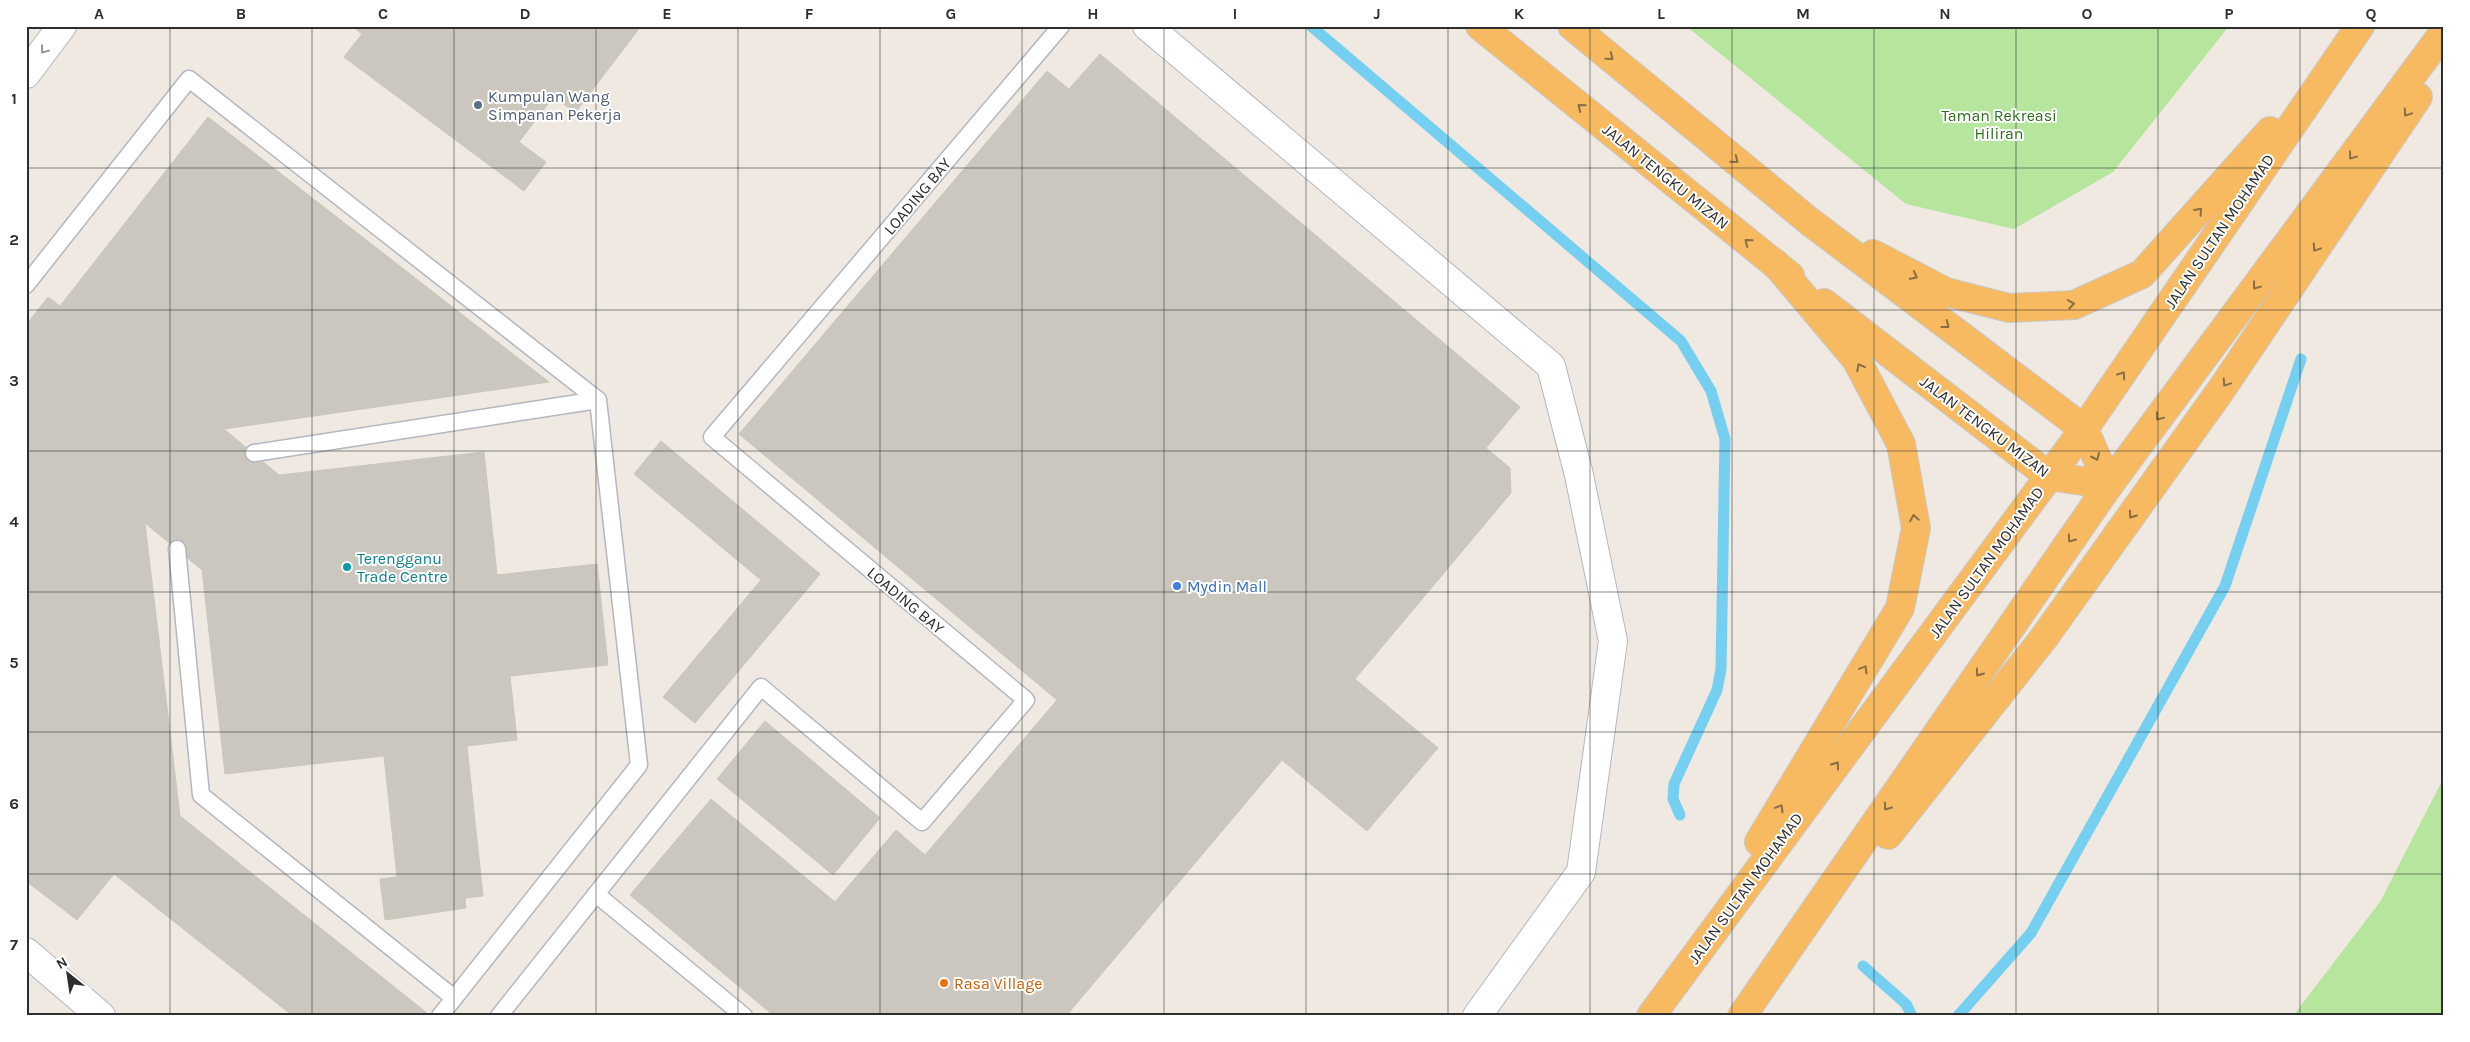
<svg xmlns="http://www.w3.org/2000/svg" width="2470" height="1042" font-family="Karla,sans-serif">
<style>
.green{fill:#b6e59e}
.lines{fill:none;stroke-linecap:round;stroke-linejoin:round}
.stream{stroke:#75cff0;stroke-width:11}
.building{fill:#cbc7bf;stroke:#cbc5ba}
.service-casing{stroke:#b4b7c1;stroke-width:19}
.minor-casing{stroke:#b4b7c1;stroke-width:30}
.secondary-casing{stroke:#b4b7c1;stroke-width:30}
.trunk-casing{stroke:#c9c9c9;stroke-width:30}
.service{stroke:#fff;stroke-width:16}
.minor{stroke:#fff;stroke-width:28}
.secondary{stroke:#fff;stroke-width:28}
.trunk{stroke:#f8ba60;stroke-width:28}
.oneway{stroke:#969696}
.oneway2{stroke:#896d44}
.grid{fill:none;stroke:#2e2e2e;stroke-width:1;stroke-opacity:0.55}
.service-dot{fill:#5c6f8a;stroke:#fff;stroke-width:2}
.culture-dot{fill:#0f9aa8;stroke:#fff;stroke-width:2}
.shop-dot{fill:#3f7fe0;stroke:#fff;stroke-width:2}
.food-dot{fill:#e8710a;stroke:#fff;stroke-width:2}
.labels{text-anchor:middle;stroke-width:4;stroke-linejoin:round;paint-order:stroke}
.service-label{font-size:16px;fill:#4e5e75;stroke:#fff;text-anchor:start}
.park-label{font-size:16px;fill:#2c6e1b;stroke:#fff}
.street-label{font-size:16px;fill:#2e2e2e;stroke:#fff}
.culture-label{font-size:16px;fill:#0d838f;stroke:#fff;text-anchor:start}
.shop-label{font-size:16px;fill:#366cbe;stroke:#fff;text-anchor:start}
.food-label{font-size:16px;fill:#c56008;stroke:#fff;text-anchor:start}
.neatline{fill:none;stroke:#2e2e2e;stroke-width:2}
.grid-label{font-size:16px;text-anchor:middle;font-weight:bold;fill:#2e2e2e}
</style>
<rect width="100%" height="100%" fill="#efe9e1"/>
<g class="green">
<polygon points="1686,26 2229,26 2113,172 2014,229 1906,204"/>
<polygon points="2444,777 2444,1016 2293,1016 2380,902"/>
</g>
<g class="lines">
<g class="stream">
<polyline points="1311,26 1681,341 1711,391 1725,439 1721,669 1717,690 1674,784 1673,799 1680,815"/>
<polyline points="1863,966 1906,1004 1912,1016"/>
<polyline points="1958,1016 2031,933 2225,586 2301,359"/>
</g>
</g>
<g class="building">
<polygon points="352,26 641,26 575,113 554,96 519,142 546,162 524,191 344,57 362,34"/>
<polygon points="1100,54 1520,407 1486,448 1510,468 1511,493 1355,679 1438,748 1367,831 1282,760 1066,1016 774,1016 630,895 711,799 835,902 896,830 925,855 1057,700 739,434 1047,71 1069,89"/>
<polygon points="208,117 549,382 224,429 279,475 484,452 497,575 597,564 608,665 510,676 517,740 467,746 483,896 465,898 466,908 385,920 380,879 397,877 384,756 225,774 202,570 145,523 180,816 427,1013 425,1016 293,1016 114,874 77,920 26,881 26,325 48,297 60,306"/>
<polygon points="661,441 820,574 695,723 663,697 761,580 634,474"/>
<polygon points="765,721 880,818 833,875 717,779"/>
</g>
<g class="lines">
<g class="service-casing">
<g id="service">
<polyline points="26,285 189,79 598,400 639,765 440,1016"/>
<polyline points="254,453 598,400"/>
<polyline points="177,549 201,795 454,998"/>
<polyline points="596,894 744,1016"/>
<polyline points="499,1016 761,687 922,822 1026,700 712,437 1061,26"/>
</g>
</g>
<g class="minor-casing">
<g id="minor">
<polyline points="1147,26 1551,366 1579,475 1613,641 1581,872 1477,1016"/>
<polyline points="26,952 101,1016"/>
</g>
</g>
<g class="secondary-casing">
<polyline id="secondary" points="26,74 62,26"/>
</g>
<g class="trunk-casing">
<g id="trunk">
<polyline points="1480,26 1790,276"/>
<polyline points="1572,26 1809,221 2084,429 2109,485"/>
<polyline points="1873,254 1946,292 2009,308 2074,305 2142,274 2270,131"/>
<polyline points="1824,303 2049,476 2109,485"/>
<polyline points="1888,835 2043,639 2221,390 2418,97"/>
<polyline points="1759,842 1900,608 1916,528 1901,444 1856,359 1776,264"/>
<polyline points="1651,1016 2084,429 2360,26"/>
<polyline points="1742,1016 2109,485 2444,32"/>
</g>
</g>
<use href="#service" class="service"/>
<use href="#minor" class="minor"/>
<use href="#secondary" class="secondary"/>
<use href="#trunk" class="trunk"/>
</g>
<defs><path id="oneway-chevron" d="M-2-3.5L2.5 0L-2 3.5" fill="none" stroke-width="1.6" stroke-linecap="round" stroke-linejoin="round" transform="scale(1.25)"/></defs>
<use class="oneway" href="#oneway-chevron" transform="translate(44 50) rotate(127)"/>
<g class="oneway2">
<use href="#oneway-chevron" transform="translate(1610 57) rotate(39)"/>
<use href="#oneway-chevron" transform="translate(1581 107) rotate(-141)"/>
<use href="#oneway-chevron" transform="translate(2407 113) rotate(124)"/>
<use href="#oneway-chevron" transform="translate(2352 156) rotate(127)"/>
<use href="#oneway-chevron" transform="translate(1735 160) rotate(39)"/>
<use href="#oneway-chevron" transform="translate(2199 211) rotate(-48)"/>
<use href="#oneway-chevron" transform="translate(1748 242) rotate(-141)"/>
<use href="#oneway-chevron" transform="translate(2316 248) rotate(124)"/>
<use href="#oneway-chevron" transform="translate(1914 276) rotate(28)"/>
<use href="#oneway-chevron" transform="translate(2256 286) rotate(127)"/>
<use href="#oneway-chevron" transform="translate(2071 304) rotate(-9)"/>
<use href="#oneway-chevron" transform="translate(1946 325) rotate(37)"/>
<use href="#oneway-chevron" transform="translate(1860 367) rotate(-118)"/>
<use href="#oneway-chevron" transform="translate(2122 375) rotate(-56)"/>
<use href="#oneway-chevron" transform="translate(2226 383) rotate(124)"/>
<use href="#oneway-chevron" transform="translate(2159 417) rotate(127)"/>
<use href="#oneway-chevron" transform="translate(2096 457) rotate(66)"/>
<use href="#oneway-chevron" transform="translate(2132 515) rotate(126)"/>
<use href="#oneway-chevron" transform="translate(1914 518) rotate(-100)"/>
<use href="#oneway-chevron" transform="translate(2071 539) rotate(125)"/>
<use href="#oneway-chevron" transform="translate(1864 669) rotate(-59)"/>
<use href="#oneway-chevron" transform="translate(1979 673) rotate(125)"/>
<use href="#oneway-chevron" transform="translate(1836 765) rotate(-54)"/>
<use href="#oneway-chevron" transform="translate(1887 807) rotate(125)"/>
<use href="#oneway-chevron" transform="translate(1780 808) rotate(-59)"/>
</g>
<path class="grid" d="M170,26V1016M312,26V1016M454,26V1016M596,26V1016M738,26V1016M880,26V1016M1022,26V1016M1164,26V1016M1306,26V1016M1448,26V1016M1590,26V1016M1732,26V1016M1874,26V1016M2016,26V1016M2158,26V1016M2300,26V1016M26,168H2444M26,310H2444M26,451H2444M26,592H2444M26,732H2444M26,874H2444"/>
<circle class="service-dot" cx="478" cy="105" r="5"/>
<circle class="culture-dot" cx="347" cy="567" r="5"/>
<circle class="shop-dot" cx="1177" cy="586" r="5"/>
<circle class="food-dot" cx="944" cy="983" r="5"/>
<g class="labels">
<g class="service-label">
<text x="488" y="102">Kumpulan Wang<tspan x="488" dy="18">Simpanan Pekerja</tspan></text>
</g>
<g class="park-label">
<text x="1999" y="121">Taman Rekreasi<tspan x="1999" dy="18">Hiliran</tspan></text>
</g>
<g class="street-label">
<text transform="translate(1666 176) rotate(39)" y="6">JALAN TENGKU MIZAN</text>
<text transform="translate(917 196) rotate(-50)" y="6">LOADING BAY</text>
<text transform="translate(2219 231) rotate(-56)" y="6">JALAN SULTAN MOHAMAD</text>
<text transform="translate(1985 426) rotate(37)" y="6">JALAN TENGKU MIZAN</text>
<text transform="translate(1986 562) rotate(-54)" y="6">JALAN SULTAN MOHAMAD</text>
<text transform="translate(906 600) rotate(40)" y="6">LOADING BAY</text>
<text transform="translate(1745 888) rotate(-54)" y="6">JALAN SULTAN MOHAMAD</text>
</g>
<g class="culture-label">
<text x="357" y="564">Terengganu<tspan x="357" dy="18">Trade Centre</tspan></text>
</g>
<g class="shop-label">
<text x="1187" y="592">Mydin Mall</text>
</g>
<g class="food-label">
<text x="954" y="989">Rasa Village</text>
</g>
</g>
<rect width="2470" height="1042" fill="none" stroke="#ffffff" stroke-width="55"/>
<g transform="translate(68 974) rotate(330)" stroke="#ffffff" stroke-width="4" paint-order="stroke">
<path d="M0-4L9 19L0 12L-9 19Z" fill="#2e2e2e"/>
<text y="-8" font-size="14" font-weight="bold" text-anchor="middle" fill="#2e2e2e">N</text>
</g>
<rect x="28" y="28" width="2414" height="986" class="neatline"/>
<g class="grid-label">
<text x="99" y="19">A</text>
<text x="241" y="19">B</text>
<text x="383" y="19">C</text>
<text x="525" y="19">D</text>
<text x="667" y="19">E</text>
<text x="809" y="19">F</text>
<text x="951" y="19">G</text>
<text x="1093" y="19">H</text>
<text x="1235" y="19">I</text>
<text x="1377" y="19">J</text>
<text x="1519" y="19">K</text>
<text x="1661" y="19">L</text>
<text x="1803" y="19">M</text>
<text x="1945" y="19">N</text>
<text x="2087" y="19">O</text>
<text x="2229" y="19">P</text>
<text x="2371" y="19">Q</text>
<text x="14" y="104">1</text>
<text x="14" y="245">2</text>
<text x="14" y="386">3</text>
<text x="14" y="527">4</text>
<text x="14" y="668">5</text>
<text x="14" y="809">6</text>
<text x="14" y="950">7</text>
</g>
</svg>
